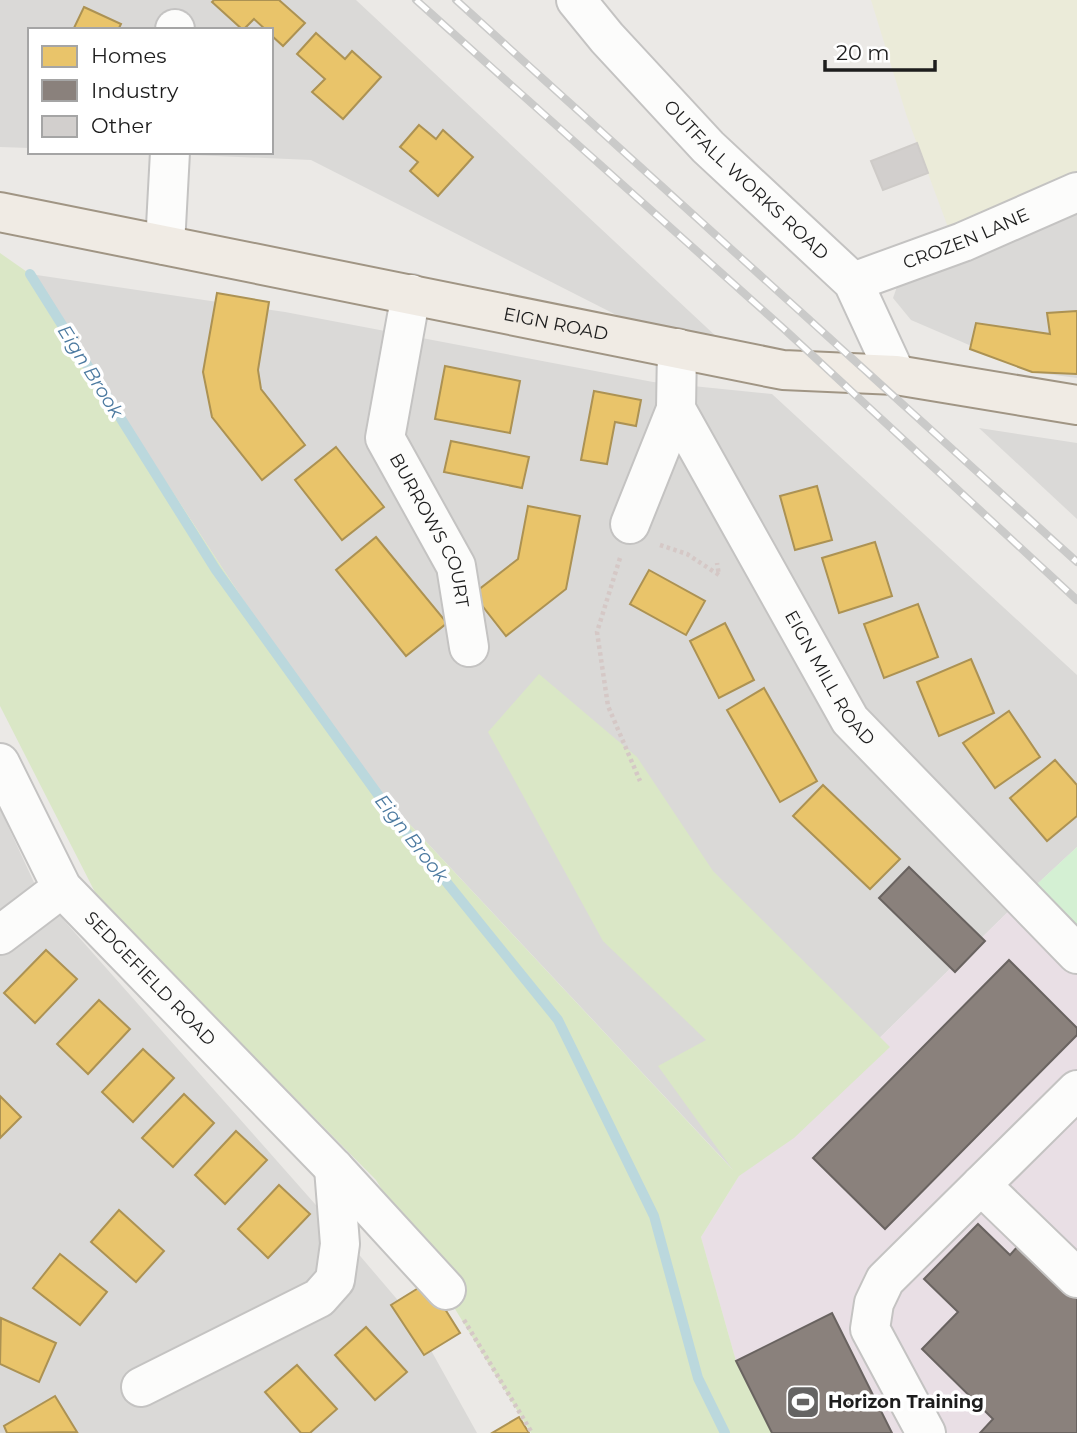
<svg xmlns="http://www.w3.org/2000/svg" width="1077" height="1433" font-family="Montserrat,sans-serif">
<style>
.residential{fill:#dad9d7}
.industrial{fill:#e9dfe5}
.farmland{fill:#ebebd9}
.grass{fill:#dae7c6}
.park{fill:#d4f0d3}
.homes{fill:#e9c46a;stroke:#ac9253;stroke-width:2}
.industry{fill:#8a817c;stroke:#696360;stroke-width:2}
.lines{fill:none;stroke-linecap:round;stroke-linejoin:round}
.stream{stroke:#bbd8dd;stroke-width:10}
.building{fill:#d2cfcd;stroke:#cecbc8;stroke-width:2}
.minor-casing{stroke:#c4c3c2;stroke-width:42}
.major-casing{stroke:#a09584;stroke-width:42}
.path{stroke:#d5c8c6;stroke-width:4.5;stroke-dasharray:3.5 3.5;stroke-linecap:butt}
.minor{stroke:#fcfcfb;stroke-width:38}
.major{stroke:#f0ebe4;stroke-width:38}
.rail-casing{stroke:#cacac9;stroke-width:8}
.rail{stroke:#fff;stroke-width:5;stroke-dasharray:16;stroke-linecap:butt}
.labels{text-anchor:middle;stroke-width:7;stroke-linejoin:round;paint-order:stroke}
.street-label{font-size:18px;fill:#1d1d1d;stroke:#fff}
.poi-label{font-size:18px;font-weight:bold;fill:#1d1d1d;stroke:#fff;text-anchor:start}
.water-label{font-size:19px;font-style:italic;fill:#4c7aa0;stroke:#fff}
</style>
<rect width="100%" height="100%" fill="#ebe9e6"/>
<g class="residential">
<polygon points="0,0 356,0 720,340 644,329 311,160 124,152 271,152 271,30 30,30 30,148 0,147"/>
<polygon points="1077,212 1077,378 1032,372 911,320 893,298 899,281"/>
<polygon points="30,274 285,312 653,382 772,394 1077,675 1077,847 1022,898 739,1176 344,754"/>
<polygon points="979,428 1077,443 1077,519"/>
<polygon points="0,809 38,891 338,1230 413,1318 477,1433 0,1433"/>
</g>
<polygon class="industrial" points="1022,898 1077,953 1077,1433 772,1433 736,1361 701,1237 739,1176"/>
<polygon class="farmland" points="871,0 1077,0 1077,173 949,230 907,117"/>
<polygon class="grass" points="0,253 30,274 344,754 733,1170 658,1066 706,1040 603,941 488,732 539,674 637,757 713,871 890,1047 794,1138 739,1176 701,1237 736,1361 772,1433 531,1433 376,1180 98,898 0,706"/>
<polygon class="park" points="1077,847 1077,953 1022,898"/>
<g class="homes">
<polygon points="214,0 279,0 305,23 283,46 271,35 271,30 266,30 254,19 243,30 212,2"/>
<polygon points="84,7 121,24 118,30 73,30"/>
<polygon points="316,33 345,59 352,51 381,77 343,119 312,92 325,79 297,54"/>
<polygon points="419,125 436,139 443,130 473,157 438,196 410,171 418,162 400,147"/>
<polygon points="217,293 269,302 258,370 261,389 305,445 262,480 212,417 203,372"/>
<polygon points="1077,311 1077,374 1032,372 970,349 976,323 1050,334 1047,313"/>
<polygon points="445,366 520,381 510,433 435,419"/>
<polygon points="594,391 641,400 636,426 615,422 607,464 581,460"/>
<polygon points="451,441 529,457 522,488 444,472"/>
<polygon points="336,447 384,507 342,540 295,480"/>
<polygon points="817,486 832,540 795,550 780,496"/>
<polygon points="528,506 580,516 566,589 506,636 473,594 518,559"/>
<polygon points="376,537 447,623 406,656 336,570"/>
<polygon points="875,542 892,596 839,613 822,558"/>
<polygon points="649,570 705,601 686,635 630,604"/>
<polygon points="918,604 938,657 884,678 864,624"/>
<polygon points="725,623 754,680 719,698 690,641"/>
<polygon points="971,659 994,713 939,736 917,682"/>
<polygon points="764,688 817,781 780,802 727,710"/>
<polygon points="1009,711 1040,757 995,788 963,743"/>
<polygon points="1055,760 1077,785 1077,816 1047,841 1010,798"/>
<polygon points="823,785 900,859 870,889 793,816"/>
<polygon points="46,950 77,979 35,1023 4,993"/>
<polygon points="99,1000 130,1029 88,1074 57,1044"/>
<polygon points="143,1049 174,1078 133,1122 102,1092"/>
<polygon points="184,1094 214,1123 173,1167 142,1138"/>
<polygon points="0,1096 21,1117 0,1138"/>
<polygon points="236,1131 267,1160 225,1204 195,1175"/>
<polygon points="279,1185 310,1214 268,1258 238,1229"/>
<polygon points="119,1210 164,1251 136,1282 91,1242"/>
<polygon points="60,1254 107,1292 80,1325 33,1288"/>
<polygon points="428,1282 460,1333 424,1355 391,1305"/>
<polygon points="1,1318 56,1343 39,1382 0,1364"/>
<polygon points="366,1327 407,1372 375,1400 335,1355"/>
<polygon points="297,1365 337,1409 310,1433 301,1433 265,1392"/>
<polygon points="55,1396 77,1432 7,1433 4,1426"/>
<polygon points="519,1417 529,1433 492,1433"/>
</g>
<g class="industry">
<polygon points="909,867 985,941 955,972 879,898"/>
<polygon points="1009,960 1077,1028 1077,1035 885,1229 813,1158"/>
<polygon points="978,1224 1010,1255 1027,1236 1077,1285 1077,1433 980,1433 993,1419 922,1349 958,1312 924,1279"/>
<polygon points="832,1313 892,1433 772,1433 736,1361"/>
</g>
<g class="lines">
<polyline class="stream" points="30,274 216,570 397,821 558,1020 654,1216 698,1378 725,1433"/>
</g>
<polygon class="building" points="917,143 928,173 883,190 871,161"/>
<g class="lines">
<g class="minor-casing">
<g id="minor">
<path id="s1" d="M576,0L607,38L708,147L853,282L896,375"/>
<polyline points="175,30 175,29"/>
<polyline points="165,245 170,152"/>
<path id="s2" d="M853,282L963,242L1077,192"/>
<path id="s3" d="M411,294L385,438L456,566L469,647"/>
<path id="s4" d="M677,348L676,409L850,720L1077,954"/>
<polyline points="630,524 676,409"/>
<path id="s5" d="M0,763L62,888L334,1168L446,1290"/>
<polyline points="0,935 62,888"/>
<polyline points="981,1185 1077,1278"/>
<polyline points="141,1387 319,1298 335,1280 340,1244 334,1168"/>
<polyline points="926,1433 870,1329 874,1303 885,1280 1077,1090"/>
</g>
</g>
<g class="major-casing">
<g id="major">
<path id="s6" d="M0,212L783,370L896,375L1077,405"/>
</g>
</g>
<g class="path">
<polyline points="660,545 687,554 719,575 717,563"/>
<polyline points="620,558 597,632 608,706 640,781"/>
<polyline points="464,1320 532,1433"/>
</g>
<use href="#minor" class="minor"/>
<use href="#major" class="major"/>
<g class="rail-casing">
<g id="rail">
<polyline points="416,0 784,329 1077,600"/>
<polyline points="456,0 1077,562"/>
</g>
</g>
<use href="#rail" class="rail"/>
</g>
<defs>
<g id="stadium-square" transform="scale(1.75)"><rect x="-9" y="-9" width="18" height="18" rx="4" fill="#656463" stroke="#fff"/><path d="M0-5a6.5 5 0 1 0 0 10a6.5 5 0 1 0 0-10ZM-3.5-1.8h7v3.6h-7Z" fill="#fff"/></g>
</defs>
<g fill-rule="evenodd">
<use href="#stadium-square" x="803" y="1402"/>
</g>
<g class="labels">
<g class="street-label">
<text dy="6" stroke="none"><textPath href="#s1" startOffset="248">OUTFALL WORKS ROAD</textPath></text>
<text dy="6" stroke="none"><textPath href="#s2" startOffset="121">CROZEN LANE</textPath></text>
<text dy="6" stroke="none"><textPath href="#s6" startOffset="567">EIGN ROAD</textPath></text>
<text dy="6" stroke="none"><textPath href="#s3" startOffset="250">BURROWS COURT</textPath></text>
<text dy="6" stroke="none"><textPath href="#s4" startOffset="371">EIGN MILL ROAD</textPath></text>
<text dy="6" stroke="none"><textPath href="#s5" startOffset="266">SEDGEFIELD ROAD</textPath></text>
</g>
<g class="poi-label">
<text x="828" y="1408">Horizon Training</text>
</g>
<g class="water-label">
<text transform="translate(91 371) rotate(58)" y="7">Eign Brook</text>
<text transform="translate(412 838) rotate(52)" y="7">Eign Brook</text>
</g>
</g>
<rect x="28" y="28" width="245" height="126" fill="#ffffff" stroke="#a5a5a5" stroke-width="2"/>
<rect x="42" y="46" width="35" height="21" fill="#e9c46a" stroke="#a5a5a5" stroke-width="2"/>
<text x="91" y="63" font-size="21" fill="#1d1d1d">Homes</text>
<rect x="42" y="80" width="35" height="21" fill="#8a817c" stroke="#a5a5a5" stroke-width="2"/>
<text x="91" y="98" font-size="21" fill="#1d1d1d">Industry</text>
<rect x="42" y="116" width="35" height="21" fill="#d2cfcd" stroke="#a5a5a5" stroke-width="2"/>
<text x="91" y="133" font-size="21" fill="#1d1d1d">Other</text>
<path d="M825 60v10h110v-10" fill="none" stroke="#1d1d1d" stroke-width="3.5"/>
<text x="836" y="60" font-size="21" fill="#1d1d1d" stroke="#ffffff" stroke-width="5" paint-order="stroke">20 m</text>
</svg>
